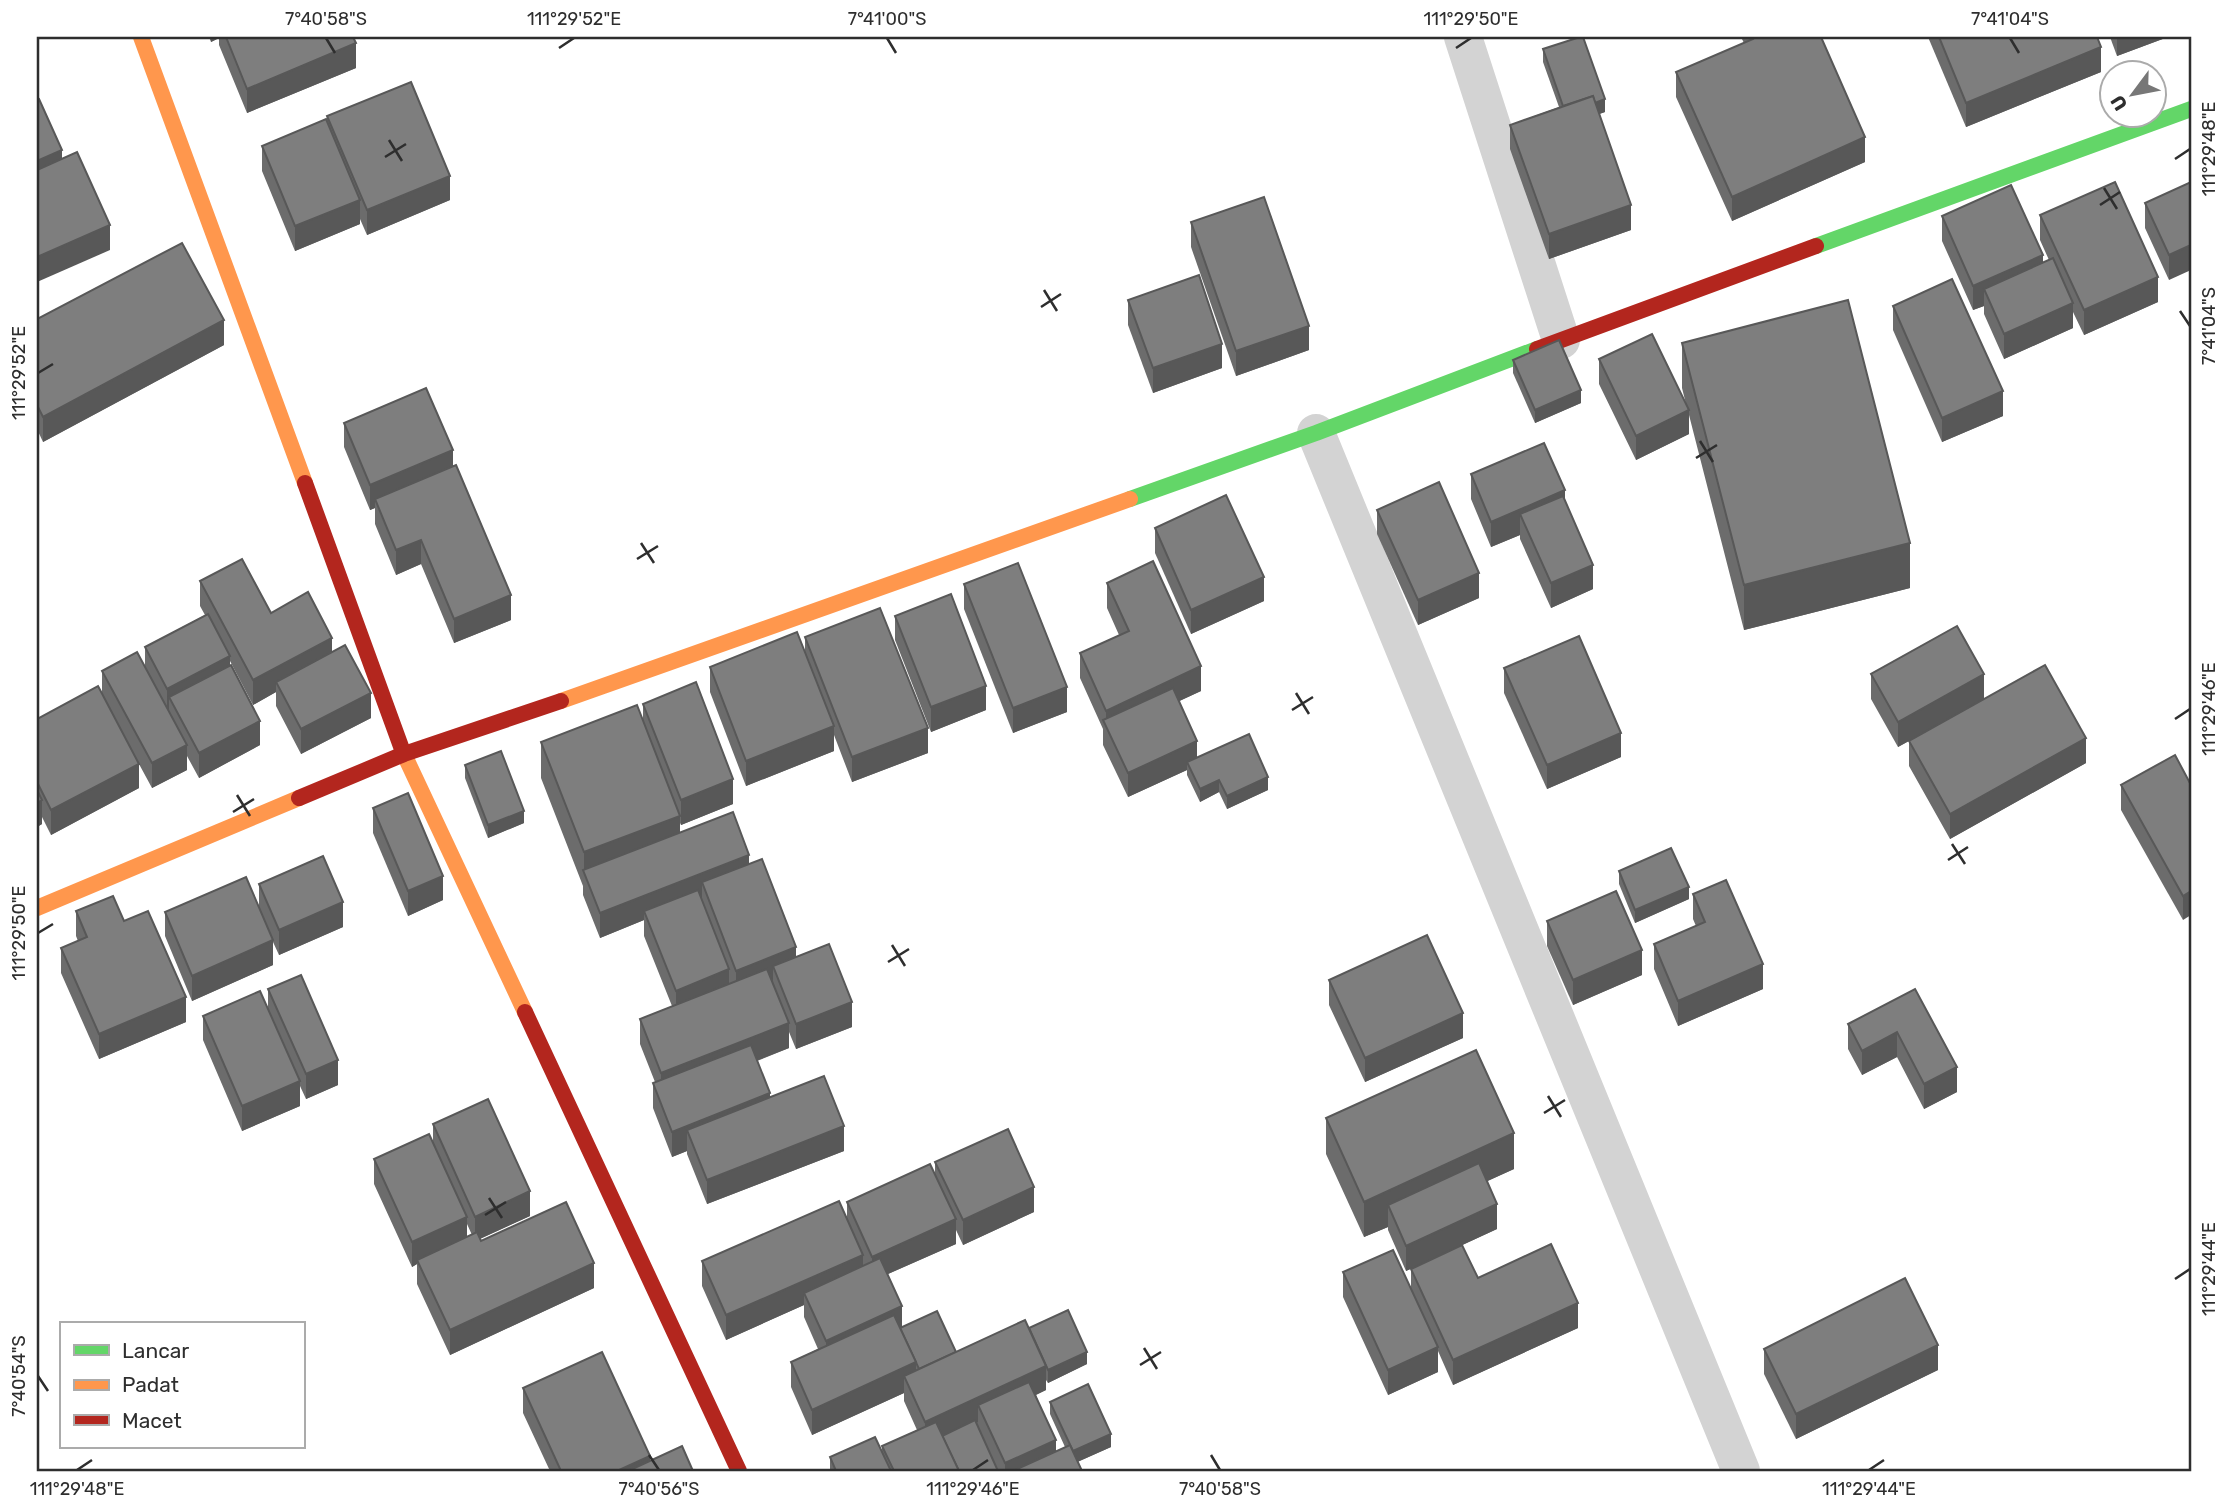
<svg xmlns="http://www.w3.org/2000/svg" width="2228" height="1508" font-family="Rubik,sans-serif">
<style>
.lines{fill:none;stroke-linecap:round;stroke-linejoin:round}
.street{stroke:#d3d3d3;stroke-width:38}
.fast{stroke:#63d668;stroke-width:16}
.slow{stroke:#ff974d;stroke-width:16}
.jam{stroke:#b3261e;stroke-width:16}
.wall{fill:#6c6c6c;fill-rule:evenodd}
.shaded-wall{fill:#585858}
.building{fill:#7e7e7e;stroke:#585858;stroke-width:2}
.ticks{fill:none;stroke:#2e2e2e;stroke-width:2.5}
.neatline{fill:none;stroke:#2e2e2e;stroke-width:2.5}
.ticks-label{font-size:18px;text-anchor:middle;fill:#2e2e2e}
</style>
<rect width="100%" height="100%" fill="#fff"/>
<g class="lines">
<g class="street">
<polyline points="1463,37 1561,340"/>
<polyline points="1316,433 1741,1471"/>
</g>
<g class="fast">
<polyline points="1816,246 2191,109"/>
<polyline points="1130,499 1316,433 1537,349"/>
</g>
<g class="slow">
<polyline points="141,37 305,483"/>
<polyline points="561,701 1130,499"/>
<polyline points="403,752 525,1012"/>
<polyline points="37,908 299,798"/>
</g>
<g class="jam">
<polyline points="1537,349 1816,246"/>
<polyline points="305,483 403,752"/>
<polyline points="299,798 404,754 561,701"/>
<polyline points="525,1012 739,1471"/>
</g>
</g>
<g class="wall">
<polygon points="209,37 226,37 356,68 247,113 219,45 219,38 211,42"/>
<polygon points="1741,37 1821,37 1865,162 1732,221 1676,97 1676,72 1744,43"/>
<polygon points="1928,37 2097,37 2101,72 1966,127"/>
<polygon points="2110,37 2168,37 2117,56"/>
<polygon points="1543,49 1605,112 1599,114 1631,230 1549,259 1510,149 1510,125 1559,107 1543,62"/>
<polygon points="327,116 450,200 367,235 360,219 360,224 295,251 262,171 262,146 327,122"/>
<polygon points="2191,182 2169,280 2145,228 2145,203"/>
<polygon points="2040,215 2158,302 2084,335 2073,312 2073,328 2004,359 1984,314 1984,306 1973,310 1942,241 1942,216 2043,262 2049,260 2040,240"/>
<polygon points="1191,222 1309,350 1236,376 1191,247"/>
<polygon points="1128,300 1222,368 1153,393 1128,325"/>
<polygon points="1893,306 2003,416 1942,442 1893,330"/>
<polygon points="37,319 224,345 43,442 37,429"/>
<polygon points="1682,343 1910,588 1744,630 1689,415 1689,434 1636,460 1599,384 1599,359 1686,404 1682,388"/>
<polygon points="1513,360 1581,403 1535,423 1513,373"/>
<polygon points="344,423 453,467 511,620 454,643 421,564 396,575 375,524 375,508 370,510 344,447"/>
<polygon points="1471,474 1565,500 1593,589 1551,608 1520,539 1520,535 1491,547 1471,499"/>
<polygon points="1377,510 1479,598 1418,625 1377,534"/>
<polygon points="1155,528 1264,601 1191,634 1155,553"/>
<polygon points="200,581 271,613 332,652 371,718 301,754 276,706 276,692 253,705 230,661 230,665 260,745 199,778 187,756 187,770 152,788 139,764 139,788 51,835 42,817 42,824 37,827 37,719 102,694 102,671 145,667 145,647 205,615 200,606"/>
<polygon points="1107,583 1201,691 1179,701 1197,758 1268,790 1227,809 1219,792 1200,802 1187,775 1187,770 1128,797 1103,745 1103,729 1080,678 1080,653 1119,635 1107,608"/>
<polygon points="964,584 1067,712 1013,733 964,609"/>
<polygon points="895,616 986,710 931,732 895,640"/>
<polygon points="805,637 928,753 852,782 834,735 834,751 746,786 710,692 710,667 805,653"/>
<polygon points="1504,668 1621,757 1547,789 1504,693"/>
<polygon points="1871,674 1984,699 2086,763 1950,839 1909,766 1909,741 1898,747 1871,699"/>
<polygon points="643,704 733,804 681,825 680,823 680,832 749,864 796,957 852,1027 796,1049 789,1032 789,1048 757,1061 770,1097 844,1151 707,1204 687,1154 687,1151 672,1157 653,1108 653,1083 655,1082 640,1044 640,1019 672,1006 644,936 644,920 600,938 583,895 583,886 541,778 541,742 643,719"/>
<polygon points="465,765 524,823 488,838 465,778"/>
<polygon points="2121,785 2191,785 2183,920 2121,810"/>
<polygon points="373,808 443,900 408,916 373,833"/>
<polygon points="1619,871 1689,899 1635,923 1619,884"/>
<polygon points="259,884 343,927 279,955 273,942 273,965 192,1001 165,936 165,912 259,908"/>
<polygon points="1693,894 1763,989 1678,1026 1654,969 1654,944 1696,926 1693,919"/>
<polygon points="76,911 124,921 186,1022 99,1059 61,973 61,948 78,941 76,936"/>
<polygon points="1547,921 1642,975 1573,1005 1547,946"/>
<polygon points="1329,980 1463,1038 1365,1082 1329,1005"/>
<polygon points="268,989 338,1085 306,1099 300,1086 300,1106 242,1131 203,1040 203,1016 268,1009"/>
<polygon points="1915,989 1957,1092 1924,1109 1897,1057 1862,1075 1848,1049 1848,1024"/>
<polygon points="1326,1118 1514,1169 1487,1181 1497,1229 1406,1271 1388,1230 1388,1227 1364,1237 1326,1154"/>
<path d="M433,1124L530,1216L480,1239L481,1241L594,1288L450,1355L417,1284V1264L412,1267L374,1184V1159L433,1143ZM467,1224L472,1235L467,1237Z"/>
<polygon points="935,1162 1034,1212 963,1245 956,1230 956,1244 888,1274 902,1327 956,1352 1029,1328 1087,1364 1048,1383 1046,1380 1046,1390 1036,1395 1056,1451 1065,1447 1050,1414 1050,1402 1111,1447 1077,1462 1082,1471 830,1471 830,1457 882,1454 882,1446 917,1430 904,1401 904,1393 812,1435 791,1387 791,1362 818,1349 804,1317 804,1305 726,1340 702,1286 702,1261 847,1219 847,1202 935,1174"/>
<polygon points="1411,1269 1478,1278 1578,1328 1453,1385 1438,1351 1438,1372 1388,1395 1343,1297 1343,1272 1411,1289"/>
<polygon points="1764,1349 1938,1370 1796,1439 1764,1374"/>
<polygon points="523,1388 650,1461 693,1471 550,1471 523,1413"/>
</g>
<g class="shaded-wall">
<polygon points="211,37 219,37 219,38 211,42"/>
<polygon points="2117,37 2168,37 2117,56"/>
<polygon points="356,43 356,68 247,113 247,89"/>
<polygon points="2101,47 2101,72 1966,127 1966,103"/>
<polygon points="1605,99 1605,112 1566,126 1566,113"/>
<polygon points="1865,137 1865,162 1732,221 1732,197"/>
<polygon points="62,150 62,175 37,186 37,161"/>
<polygon points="450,176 450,200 367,235 367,210"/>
<polygon points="360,200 360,224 295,251 295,226"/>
<polygon points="1631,205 1631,230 1549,259 1549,234"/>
<polygon points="110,225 110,250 37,282 37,257"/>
<polygon points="2191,245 2191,270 2169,280 2169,255"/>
<polygon points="2043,255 2043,280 1984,289 1984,306 1973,310 1973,286"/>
<polygon points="2158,277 2158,302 2084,335 2084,310"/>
<polygon points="2073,303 2073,328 2004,359 2004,334"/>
<polygon points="224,320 224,345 43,442 43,417"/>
<polygon points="1309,326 1309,350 1236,376 1236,351"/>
<polygon points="1222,344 1222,368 1153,393 1153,368"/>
<polygon points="1581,390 1581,403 1535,423 1535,410"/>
<polygon points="2003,391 2003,416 1942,442 1942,418"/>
<polygon points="1689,410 1689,434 1636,460 1636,436"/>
<polygon points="453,450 453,475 375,499 375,508 370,510 370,485"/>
<polygon points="1565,490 1565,515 1520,514 1520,535 1491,547 1491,522"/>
<polygon points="421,540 421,564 396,575 396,550"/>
<polygon points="1910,543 1910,588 1744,630 1744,585"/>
<polygon points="1593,565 1593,589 1551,608 1551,583"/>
<polygon points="1479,573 1479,598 1418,625 1418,600"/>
<polygon points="1264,577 1264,601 1191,634 1191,610"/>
<polygon points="511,595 511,620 454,643 454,619"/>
<polygon points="332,638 332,663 276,682 276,692 253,705 253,680"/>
<polygon points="230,656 230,681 169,697 169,713 167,714 167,689"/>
<polygon points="1201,666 1201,691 1109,734 1106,727 1106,711"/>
<polygon points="1984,674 1984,699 1898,747 1898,722"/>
<polygon points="986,686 986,710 931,732 931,707"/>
<polygon points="1067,687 1067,712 1013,733 1013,708"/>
<polygon points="371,693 371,718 301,754 301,729"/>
<polygon points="260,721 260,745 199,778 199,753"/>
<polygon points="834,726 834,751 746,786 746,761"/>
<polygon points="928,728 928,753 852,782 852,757"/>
<polygon points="1621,733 1621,757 1547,789 1547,765"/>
<polygon points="2086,738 2086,763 1950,839 1950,814"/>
<polygon points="1197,741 1197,766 1187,762 1187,770 1128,797 1128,773"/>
<polygon points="187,745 187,770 152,788 152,763"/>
<polygon points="139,764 139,788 51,835 51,810"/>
<polygon points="1268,777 1268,790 1227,809 1227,796"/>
<polygon points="733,779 733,804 681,825 681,800"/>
<polygon points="1219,780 1219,792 1200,802 1200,789"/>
<polygon points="42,800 42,824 37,827 37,803"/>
<polygon points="524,811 524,823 488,838 488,825"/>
<polygon points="680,816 680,851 584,872 584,852"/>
<polygon points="749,855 749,879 702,882 702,898 647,919 644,911 644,920 600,938 600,913"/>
<polygon points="443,876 443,900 408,916 408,891"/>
<polygon points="1689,887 1689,899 1635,923 1635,910"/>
<polygon points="2191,891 2191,915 2183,920 2183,896"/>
<polygon points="343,902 343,927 279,955 279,930"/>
<polygon points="273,940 273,965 192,1001 192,976"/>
<polygon points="796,947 796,972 773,966 773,981 736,996 736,971"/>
<polygon points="1642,950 1642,975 1573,1005 1573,980"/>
<polygon points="1763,964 1763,989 1678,1026 1678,1001"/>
<polygon points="729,969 729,994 676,1015 676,991"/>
<polygon points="186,997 186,1022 99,1059 99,1034"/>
<polygon points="852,1002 852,1027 796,1049 796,1024"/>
<polygon points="1463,1013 1463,1038 1365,1082 1365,1058"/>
<polygon points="789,1023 789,1048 661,1098 661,1073"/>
<polygon points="1897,1032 1897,1057 1862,1075 1862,1051"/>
<polygon points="338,1060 338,1085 306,1099 306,1074"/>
<polygon points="1957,1067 1957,1092 1924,1109 1924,1084"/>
<polygon points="300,1081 300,1106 242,1131 242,1106"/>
<polygon points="770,1093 770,1118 687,1130 687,1151 672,1157 672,1132"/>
<polygon points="844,1126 844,1151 707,1204 707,1180"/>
<polygon points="1514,1133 1514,1169 1396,1223 1388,1205 1388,1227 1364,1237 1364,1202"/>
<polygon points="1034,1187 1034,1212 963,1245 963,1220"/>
<polygon points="530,1191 530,1216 475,1241 475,1217"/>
<polygon points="1497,1204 1497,1229 1406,1271 1406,1246"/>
<polygon points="467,1217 467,1241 417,1260 417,1264 412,1267 412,1242"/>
<polygon points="956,1219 956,1244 872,1281 872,1257"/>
<polygon points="863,1255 863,1279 804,1293 804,1305 726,1340 726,1315"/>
<polygon points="594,1263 594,1288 450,1355 450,1330"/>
<polygon points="1578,1303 1578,1328 1453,1385 1453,1360"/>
<polygon points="902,1306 902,1331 826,1366 826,1341"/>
<polygon points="1938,1345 1938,1370 1796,1439 1796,1414"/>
<polygon points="1438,1347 1438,1372 1388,1395 1388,1370"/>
<polygon points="1087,1352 1087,1364 1048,1383 1048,1370"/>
<polygon points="916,1362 916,1387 904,1376 904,1393 812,1435 812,1410"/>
<polygon points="1046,1366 1046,1390 985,1419 978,1405 978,1422 925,1447 925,1422"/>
<polygon points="1111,1434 1111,1447 1073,1464 1073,1451"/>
<polygon points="1056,1440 1056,1465 1017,1469 1017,1471 1005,1471 1005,1463"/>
<polygon points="650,1456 650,1471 617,1471"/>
</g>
<g class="building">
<polygon points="226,37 353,37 356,43 247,89"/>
<polygon points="1580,37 1583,37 1605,99 1595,103 1593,96 1563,106 1543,49"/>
<polygon points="1752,37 1821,37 1865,137 1732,197 1676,72 1753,39"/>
<polygon points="1939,37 2097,37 2101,47 1966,103"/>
<polygon points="411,82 450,176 367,210 327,116"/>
<polygon points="1593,96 1631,205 1549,234 1510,125"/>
<polygon points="39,99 62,150 37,161 37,100"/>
<polygon points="326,119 360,200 295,226 262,146"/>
<polygon points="77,152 110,225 37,257 37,170"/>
<polygon points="2115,182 2158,277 2084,310 2040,215"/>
<polygon points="2191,182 2191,245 2169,255 2145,203"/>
<polygon points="2011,185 2043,255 1973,286 1942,216"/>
<polygon points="1264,197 1309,326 1236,351 1191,222"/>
<polygon points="182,243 224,320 43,417 37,405 37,319"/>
<polygon points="2053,258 2073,303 2004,334 1984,289"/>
<polygon points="1199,275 1222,344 1153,368 1128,300"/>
<polygon points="1952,279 2003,391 1942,418 1893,306"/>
<polygon points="1848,300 1910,543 1744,585 1682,343"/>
<polygon points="1652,334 1689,410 1636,436 1599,359"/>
<polygon points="1559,340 1581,390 1535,410 1513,360"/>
<polygon points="426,388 453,450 370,485 344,423"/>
<polygon points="1544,443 1565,490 1491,522 1471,474"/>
<polygon points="456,465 511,595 454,619 421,540 396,550 375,499"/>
<polygon points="1439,482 1479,573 1418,600 1377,510"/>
<polygon points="1226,495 1264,577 1191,610 1155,528"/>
<polygon points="1563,496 1593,565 1551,583 1520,514"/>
<polygon points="242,559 271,613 308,592 332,638 253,680 200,581"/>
<polygon points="1153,561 1201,666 1106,711 1080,653 1129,631 1107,583"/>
<polygon points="1018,563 1067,687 1013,708 964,584"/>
<polygon points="951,594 986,686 931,707 895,616"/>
<polygon points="880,608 928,728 852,757 805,637"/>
<polygon points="208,614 230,656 167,689 145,647"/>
<polygon points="1957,626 1984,674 1898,722 1871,674"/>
<polygon points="797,632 834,726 746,761 710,667"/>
<polygon points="1579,636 1621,733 1547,765 1504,668"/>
<polygon points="345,645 371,693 301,729 276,682"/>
<polygon points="137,652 187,745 152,763 102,671"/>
<polygon points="231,665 260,721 199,753 169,697"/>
<polygon points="2045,665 2086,738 1950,814 1909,741"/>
<polygon points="696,682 733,779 681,800 643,704"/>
<polygon points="98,686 139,764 51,810 37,782 37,719"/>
<polygon points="1173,688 1197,741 1128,773 1103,720"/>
<polygon points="637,705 680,816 584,852 541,742"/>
<polygon points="1249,734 1268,777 1227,796 1219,780 1200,789 1187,762"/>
<polygon points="501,751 524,811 488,825 465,765"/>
<polygon points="2175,755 2191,785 2191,891 2183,896 2121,785"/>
<polygon points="37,790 42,800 37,803"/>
<polygon points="408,793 443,876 408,891 373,808"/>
<polygon points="733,812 749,855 600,913 583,870"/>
<polygon points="1671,848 1689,887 1635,910 1619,871"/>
<polygon points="323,856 343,902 279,930 259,884"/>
<polygon points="762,859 796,947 736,971 702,882"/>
<polygon points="246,877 273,940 192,976 165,912"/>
<polygon points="1726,880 1763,964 1678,1001 1654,944 1705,922 1693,894"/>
<polygon points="698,890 729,969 676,991 644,911"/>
<polygon points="1616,891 1642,950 1573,980 1547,921"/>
<polygon points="113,896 124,921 148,911 186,997 99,1034 61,948 87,937 76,911"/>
<polygon points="1427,935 1463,1013 1365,1058 1329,980"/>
<polygon points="829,944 852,1002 796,1024 773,966"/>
<polygon points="767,969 789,1023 661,1073 640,1019"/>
<polygon points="301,975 338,1060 306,1074 268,989"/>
<polygon points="1915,989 1957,1067 1924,1084 1897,1032 1862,1051 1848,1024"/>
<polygon points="260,991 300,1081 242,1106 203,1016"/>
<polygon points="751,1045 770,1093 672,1132 653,1083"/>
<polygon points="1476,1050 1514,1133 1364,1202 1326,1118"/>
<polygon points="824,1076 844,1126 707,1180 687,1130"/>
<polygon points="488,1099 530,1191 475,1217 433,1124"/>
<polygon points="1008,1129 1034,1187 963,1220 935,1162"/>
<polygon points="429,1134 467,1217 412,1242 374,1159"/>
<polygon points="1479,1163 1497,1204 1406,1246 1388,1205"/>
<polygon points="930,1164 956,1219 872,1257 847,1202"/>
<polygon points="839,1201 863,1255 726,1315 702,1261"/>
<polygon points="566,1202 594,1263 450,1330 417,1260 477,1232 481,1241"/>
<polygon points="1551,1244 1578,1303 1453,1360 1411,1269 1462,1245 1478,1278"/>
<polygon points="1393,1250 1438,1347 1388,1370 1343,1272"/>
<polygon points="880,1258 902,1306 826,1341 804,1293"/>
<polygon points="1905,1278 1938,1345 1796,1414 1764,1349"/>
<polygon points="1068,1310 1087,1352 1048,1370 1029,1328"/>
<polygon points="937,1311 956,1352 919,1369 900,1328"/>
<polygon points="894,1315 916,1362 812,1410 791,1362"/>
<polygon points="1025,1320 1046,1366 925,1422 904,1376"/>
<polygon points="602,1352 650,1456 617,1471 561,1471 523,1388"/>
<polygon points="1029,1382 1056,1440 1005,1463 978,1405"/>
<polygon points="1088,1384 1111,1434 1073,1451 1050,1402"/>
<polygon points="975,1420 998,1471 959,1471 942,1436"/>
<polygon points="936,1422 959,1471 894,1471 882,1446"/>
<polygon points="875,1437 891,1471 836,1471 830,1457"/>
<polygon points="1070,1445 1082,1471 1018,1471 1017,1469"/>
<polygon points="682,1446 693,1471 628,1471"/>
</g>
<path class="ticks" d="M326,38L335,53M887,38L896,53M2010,38L2019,53M559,48L574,38M1456,48L1471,38M389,140L402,161M385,157L406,144M2175,159L2190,149M2104,188L2117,209M2100,205L2120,192M1044,290L1057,311M1041,307L1061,294M2180,311L2190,326M38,373L53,364M1700,441L1713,462M1696,458L1717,445M641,543L654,563M637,559L658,546M1296,693L1309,714M1292,710L1313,697M2175,719L2190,709M237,795L250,816M233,812L254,799M1952,844L1965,864M1948,860L1968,847M38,933L53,924M892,945L905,966M888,962L909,949M1548,1096L1561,1117M1544,1113L1565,1100M489,1198L502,1218M485,1215L506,1202M2175,1279L2190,1269M1144,1348L1157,1369M1140,1365L1161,1352M38,1376L48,1391M649,1455L659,1470M1211,1455L1220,1470M77,1470L92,1460M973,1470L988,1460M1869,1470L1884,1460"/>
<rect width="2228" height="1508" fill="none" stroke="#ffffff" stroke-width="77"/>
<rect x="60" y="1322" width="245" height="126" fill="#ffffff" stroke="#ababab" stroke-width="2"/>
<rect x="74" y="1345" width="35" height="10" fill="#63d668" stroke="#ababab" stroke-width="2"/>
<text x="122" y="1358" font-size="21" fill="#2e2e2e">Lancar</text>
<rect x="74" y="1380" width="35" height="10" fill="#ff974d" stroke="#ababab" stroke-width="2"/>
<text x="122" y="1392" font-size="21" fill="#2e2e2e">Padat</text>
<rect x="74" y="1415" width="35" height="10" fill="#b3261e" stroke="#ababab" stroke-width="2"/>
<text x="122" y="1428" font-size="21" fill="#2e2e2e">Macet</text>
<g transform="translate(2133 94) rotate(238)"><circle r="33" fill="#ffffff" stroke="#ababab" stroke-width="2"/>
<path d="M0-5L12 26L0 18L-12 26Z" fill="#777777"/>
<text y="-10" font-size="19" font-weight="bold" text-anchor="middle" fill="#2e2e2e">U</text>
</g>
<rect x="38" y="38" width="2152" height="1432" class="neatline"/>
<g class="ticks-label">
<text x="326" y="25">7°40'58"S</text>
<text x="574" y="25">111°29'52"E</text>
<text x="887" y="25">7°41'00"S</text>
<text x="1471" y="25">111°29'50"E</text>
<text x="2010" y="25">7°41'04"S</text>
<text transform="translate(2209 149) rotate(-90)" y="6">111°29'48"E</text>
<text transform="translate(2209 326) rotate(-90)" y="6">7°41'04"S</text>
<text transform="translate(19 373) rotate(-90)" y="6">111°29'52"E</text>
<text transform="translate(2209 709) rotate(-90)" y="6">111°29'46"E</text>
<text transform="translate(19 933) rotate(-90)" y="6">111°29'50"E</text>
<text transform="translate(2209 1269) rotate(-90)" y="6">111°29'44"E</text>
<text transform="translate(19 1376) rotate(-90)" y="6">7°40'54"S</text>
<text x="77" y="1495">111°29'48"E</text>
<text x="659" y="1495">7°40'56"S</text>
<text x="973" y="1495">111°29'46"E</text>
<text x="1220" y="1495">7°40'58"S</text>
<text x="1869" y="1495">111°29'44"E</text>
</g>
</svg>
